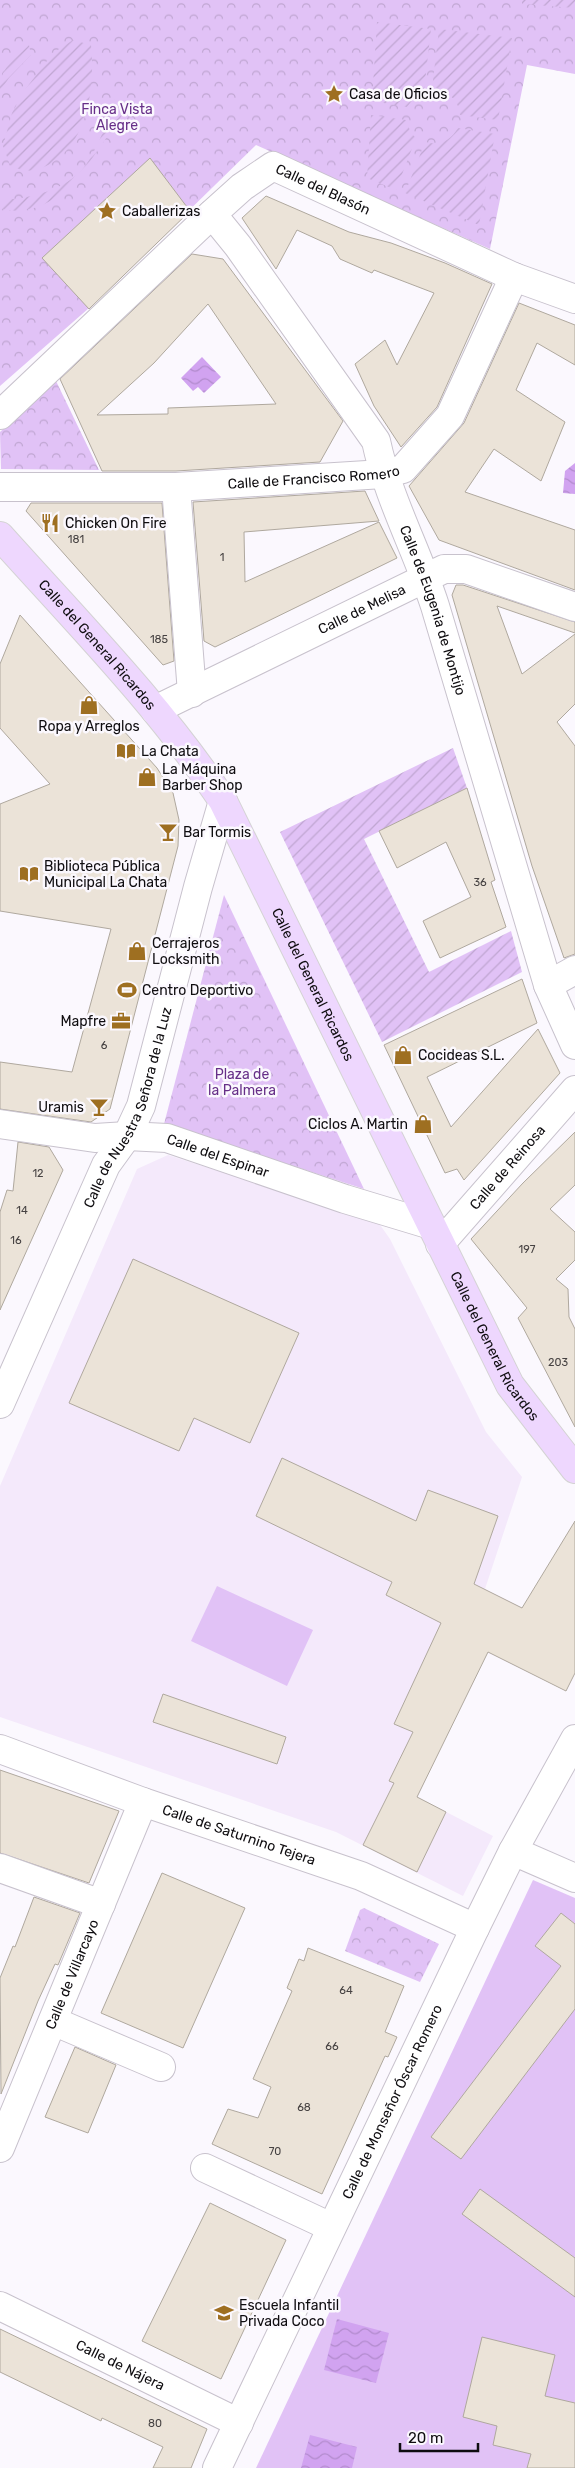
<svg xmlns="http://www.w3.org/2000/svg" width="575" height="2468" font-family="Rubik,sans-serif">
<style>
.built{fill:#f4e9fb}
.park{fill:url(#park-crowns)}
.garden{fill:url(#garden-furrows)}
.pitch{fill:#e1c2f6}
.water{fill:url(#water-waves)}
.building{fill:#ebe3d8;stroke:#afa89e;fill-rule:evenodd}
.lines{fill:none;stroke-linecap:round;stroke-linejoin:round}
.minor-casing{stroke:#c8c2cd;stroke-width:30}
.major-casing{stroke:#d4d3d4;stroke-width:30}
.minor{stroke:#fff;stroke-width:28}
.major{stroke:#eed7fe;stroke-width:28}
.labels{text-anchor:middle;stroke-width:5;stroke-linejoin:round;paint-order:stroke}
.number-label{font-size:11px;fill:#464242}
.poi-label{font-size:14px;fill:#0f0d10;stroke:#fbf8fe;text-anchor:start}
.park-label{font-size:14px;fill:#672f88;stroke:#fbf8fe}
.street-label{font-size:14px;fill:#0f0d10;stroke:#fbf8fe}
</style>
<defs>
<pattern id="park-crowns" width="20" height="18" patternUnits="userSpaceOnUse" patternTransform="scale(1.25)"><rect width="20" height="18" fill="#e1c2f6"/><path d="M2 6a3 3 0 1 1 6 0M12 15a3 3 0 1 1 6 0" fill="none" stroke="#c0a6d2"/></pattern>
<pattern id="garden-furrows" width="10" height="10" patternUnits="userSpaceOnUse" patternTransform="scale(1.25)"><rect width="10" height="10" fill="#e1c2f6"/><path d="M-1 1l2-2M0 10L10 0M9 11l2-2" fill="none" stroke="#c0a6d2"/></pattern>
<pattern id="water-waves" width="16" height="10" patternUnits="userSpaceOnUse" patternTransform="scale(1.25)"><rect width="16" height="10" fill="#d1a3f0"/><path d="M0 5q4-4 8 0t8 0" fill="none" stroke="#b28bcd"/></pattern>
</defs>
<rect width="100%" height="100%" fill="#fbf8fe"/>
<polygon class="built" points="168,1155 378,1222 390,1239 486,1432 522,1477 485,1589 575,1634 575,1673 566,1691 470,1644 454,1676 472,1684 417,1797 493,1836 463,1896 336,1832 0,1717 0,1486 137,1169"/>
<g class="park">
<polygon points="0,0 575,0 575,74 527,65 490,249 256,145 89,308 0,386"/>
<polygon points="56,381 99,470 1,469 0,432"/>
<polygon points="224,895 364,1189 164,1124"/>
<polygon points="364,1908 439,1944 420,1982 345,1951 360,1910"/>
</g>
<g class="garden">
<polygon points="522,0 575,0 575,8 522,4"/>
<polygon points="377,22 431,29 424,90 417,94 407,107 372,101"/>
<path d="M439,29L512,38L498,120L460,115C458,98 448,90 432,89Z"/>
<path d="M73,40L91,45C95,85 89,141 50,164C35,172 25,173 10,165L3,146L12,113L24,91L53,53Z"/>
<path d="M29,45L31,55L9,78L0,91C0,67 12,62 29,45Z"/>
<path d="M115,99L125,111L70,190L39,207L18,211L0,209L3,200C29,198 57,192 78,174C92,163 110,117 115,99Z"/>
<polygon points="371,115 406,120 411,133 416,138 396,190 367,178"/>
<path d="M458,128L495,134L479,225L405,193L425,142C440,146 450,141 458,128Z"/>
<polygon points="453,748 467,788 364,839 429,972 511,931 522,972 382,1042 280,832"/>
</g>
<g class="pitch">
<polygon points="217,1586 313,1630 287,1686 191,1641"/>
<polygon points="533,1880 575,1898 575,2468 256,2468"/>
</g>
<g class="water">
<polygon points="202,357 221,377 204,393 198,387 193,391 181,378"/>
<polygon points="575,463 575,494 563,493 565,471"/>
<polygon points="337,2319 389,2333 376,2383 324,2370"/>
<polygon points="310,2435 357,2447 352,2468 301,2468"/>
</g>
<g class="building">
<polygon points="150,158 190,211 89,309 42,258"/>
<polygon points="266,196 349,232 391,243 445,263 492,284 437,407 401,447 374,406 355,364 385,340 397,365 434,293 374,270 372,273 340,259 332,246 297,230 276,269 242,218"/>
<path d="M192,254L223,259L343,421L320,462L176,471H102L60,379ZM208,304L276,404L168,408V414L97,415L154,363Z"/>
<polygon points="519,303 575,325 575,365 537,343 516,390 565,422 541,481 494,449 465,492 575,530 575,590 439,540 409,486 464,423"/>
<polygon points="365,491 379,521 244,532 245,582 379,522 397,558 215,647 204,641 193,502"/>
<polygon points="31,503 162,503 174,661 163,665 26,511"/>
<polygon points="456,585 463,585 575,622 575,633 497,606 522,674 575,634 575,704 557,722 575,746 575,954 564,958 532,866 452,595"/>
<polygon points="20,615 157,768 173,793 179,820 178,846 110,1109 91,1122 0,1109 0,1062 72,1072 111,929 0,911 0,804 50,784 0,728 0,664"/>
<polygon points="467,788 495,880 491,882 506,927 440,958 423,921 471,897 446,842 397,868 379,831"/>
<polygon points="522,979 537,1023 427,1077 451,1127 538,1029 560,1073 464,1180 457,1169 445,1173 384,1045"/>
<polygon points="575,1132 575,1185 550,1209 575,1232 575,1260 556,1279 568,1289 569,1317 575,1329 575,1427 518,1318 527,1308 471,1239 523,1183"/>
<polygon points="18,1142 49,1147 63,1170 0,1310 0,1212 7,1190 13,1191"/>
<polygon points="133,1259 299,1333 250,1443 194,1418 179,1451 69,1403"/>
<polygon points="282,1458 416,1521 428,1490 498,1516 474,1584 522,1608 575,1521 575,1673 566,1691 488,1652 417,1797 446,1812 417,1872 363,1845 394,1783 389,1781 413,1732 394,1724 441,1623 386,1595 392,1582 256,1516"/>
<polygon points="163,1694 286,1737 277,1764 153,1722"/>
<polygon points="0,1770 119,1811 89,1883 0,1853"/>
<polygon points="162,1873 245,1908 183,2048 101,2013"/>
<polygon points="34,1897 80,1913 58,1965 55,1964 38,2001 1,2094 0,1978 13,1946 15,1947"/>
<polygon points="561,1913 575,1924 575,2009 461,2159 431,2137 561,1966 535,1946"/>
<polygon points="308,1948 404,1986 385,2032 397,2037 388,2057 385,2056 322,2194 212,2144 228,2109 258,2118 271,2087 253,2079 292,1991 287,1988 299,1959 304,1961"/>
<polygon points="75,2047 116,2065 88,2133 45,2117"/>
<polygon points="480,2189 575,2258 575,2297 462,2214"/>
<polygon points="210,2203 286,2240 221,2379 142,2341"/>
<polygon points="0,2329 207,2429 191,2468 153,2468 163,2447 102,2418 101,2421 0,2372"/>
<polygon points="482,2337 555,2355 545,2396 575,2403 575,2468 527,2468 531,2454 493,2445 497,2426 463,2417"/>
</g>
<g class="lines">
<g class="minor-casing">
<g id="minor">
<path id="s1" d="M212,214L238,246L376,441C388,498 417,550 435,606L548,985L575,1045"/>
<path id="s2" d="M0,415L212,214L242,187L273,166L514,277L575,299"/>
<path id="s3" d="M0,487H176L383,474L403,469L450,416L514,277"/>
<polyline points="176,487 192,693"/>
<path id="s4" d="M155,710L444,569H466L575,607"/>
<polyline points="548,985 575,970"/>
<path id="s5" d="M0,1124L95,1138L127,1136L167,1138L345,1199L431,1225"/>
<path id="s6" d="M440,1244L575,1090"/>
<path id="s7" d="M0,1404L106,1165L127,1136L141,1106L198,887L223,801"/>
<path id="s8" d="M0,1749L143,1802L361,1876L475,1928"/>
<polyline points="513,1851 575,1878"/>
<polyline points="0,1868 101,1904"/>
<polyline points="53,2021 161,2067"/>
<path id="s9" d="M0,2148L143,1802"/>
<polyline points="205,2168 331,2227"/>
<path id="s10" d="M0,2306L239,2423"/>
<path id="s11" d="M217,2468L475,1928L513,1851L575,1739"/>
</g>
</g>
<g class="major-casing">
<g id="major">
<path id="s12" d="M0,536C77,622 159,705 223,801L510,1385L575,1469"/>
</g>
</g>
<use href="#minor" class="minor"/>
<use href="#major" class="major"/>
</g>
<defs>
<g id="sight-bare" transform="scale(1.5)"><path d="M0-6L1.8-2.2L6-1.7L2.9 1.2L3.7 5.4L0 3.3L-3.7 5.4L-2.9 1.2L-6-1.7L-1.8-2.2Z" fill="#9e6f21" stroke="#fbf8fe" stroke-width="2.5" paint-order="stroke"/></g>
<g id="restaurant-bare" transform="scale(1.5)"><path d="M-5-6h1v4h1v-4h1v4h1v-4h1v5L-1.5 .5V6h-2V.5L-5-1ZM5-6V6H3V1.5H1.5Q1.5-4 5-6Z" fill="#9e6f21" stroke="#fbf8fe" stroke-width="2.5" paint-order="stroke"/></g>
<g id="shop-bare" transform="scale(1.5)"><path d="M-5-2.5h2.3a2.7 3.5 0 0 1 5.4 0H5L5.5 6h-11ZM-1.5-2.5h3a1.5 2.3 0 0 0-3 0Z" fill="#9e6f21" stroke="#fbf8fe" stroke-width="2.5" paint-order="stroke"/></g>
<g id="library-bare" transform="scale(1.5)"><path d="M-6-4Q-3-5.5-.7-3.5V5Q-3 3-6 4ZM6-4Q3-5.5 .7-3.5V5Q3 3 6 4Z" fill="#9e6f21" stroke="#fbf8fe" stroke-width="2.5" paint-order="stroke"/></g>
<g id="bar-bare" transform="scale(1.5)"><path d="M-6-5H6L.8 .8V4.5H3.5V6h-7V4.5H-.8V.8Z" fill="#9e6f21" stroke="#fbf8fe" stroke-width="2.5" paint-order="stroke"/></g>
<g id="stadium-bare" transform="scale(1.5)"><path d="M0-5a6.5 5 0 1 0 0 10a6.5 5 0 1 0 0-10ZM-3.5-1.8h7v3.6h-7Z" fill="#9e6f21" stroke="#fbf8fe" stroke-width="2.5" paint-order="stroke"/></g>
<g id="office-bare" transform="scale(1.5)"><path d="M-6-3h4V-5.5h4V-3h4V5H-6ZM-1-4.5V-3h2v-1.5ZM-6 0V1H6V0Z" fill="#9e6f21" stroke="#fbf8fe" stroke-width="2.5" paint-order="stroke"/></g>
<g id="school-bare" transform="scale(1.5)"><path d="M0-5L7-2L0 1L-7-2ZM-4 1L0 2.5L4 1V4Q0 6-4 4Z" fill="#9e6f21" stroke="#fbf8fe" stroke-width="2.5" paint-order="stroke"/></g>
</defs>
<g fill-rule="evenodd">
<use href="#sight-bare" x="334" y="94"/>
<use href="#sight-bare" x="107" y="211"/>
<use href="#restaurant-bare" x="50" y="523"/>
<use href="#shop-bare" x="89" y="705"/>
<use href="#library-bare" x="126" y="751"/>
<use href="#shop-bare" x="147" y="777"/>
<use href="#bar-bare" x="168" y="832"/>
<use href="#library-bare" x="29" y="874"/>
<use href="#shop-bare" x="137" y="951"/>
<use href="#stadium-bare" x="127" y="990"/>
<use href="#office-bare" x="121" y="1021"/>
<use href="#shop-bare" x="403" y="1055"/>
<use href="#bar-bare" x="99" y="1107"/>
<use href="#shop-bare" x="423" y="1124"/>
<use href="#school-bare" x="224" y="2313"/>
</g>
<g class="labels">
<g class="number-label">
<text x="76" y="543">181</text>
<text x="222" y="561">1</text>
<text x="159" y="643">185</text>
<text x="480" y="886">36</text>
<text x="104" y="1049">6</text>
<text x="38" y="1177">12</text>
<text x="22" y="1214">14</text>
<text x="16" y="1244">16</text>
<text x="527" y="1253">197</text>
<text x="558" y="1366">203</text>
<text x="346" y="1994">64</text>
<text x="332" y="2050">66</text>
<text x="304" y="2111">68</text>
<text x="275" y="2155">70</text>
<text x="155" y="2427">80</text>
</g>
<g class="poi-label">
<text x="349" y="99">Casa de Oficios</text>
<text x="122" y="216">Caballerizas</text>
<text x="65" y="528">Chicken On Fire</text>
<text x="89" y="731" text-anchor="middle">Ropa y Arreglos</text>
<text x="141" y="756">La Chata</text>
<text x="162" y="774">La Máquina<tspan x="162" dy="16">Barber Shop</tspan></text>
<text x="183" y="837">Bar Tormis</text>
<text x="44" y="871">Biblioteca Pública<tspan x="44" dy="16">Municipal La Chata</tspan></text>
<text x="152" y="948">Cerrajeros<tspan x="152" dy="16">Locksmith</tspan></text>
<text x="142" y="995">Centro Deportivo</text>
<text x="106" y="1026" text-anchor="end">Mapfre</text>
<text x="418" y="1060">Cocideas S.L.</text>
<text x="84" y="1112" text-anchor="end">Uramis</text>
<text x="408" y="1129" text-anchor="end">Ciclos A. Martin</text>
<text x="239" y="2310">Escuela Infantil<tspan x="239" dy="16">Privada Coco</tspan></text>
</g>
<g class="park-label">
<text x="117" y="114">Finca Vista<tspan x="117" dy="16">Alegre</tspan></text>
<text x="242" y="1079">Plaza de<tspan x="242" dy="16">la Palmera</tspan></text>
</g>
<g class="street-label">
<text dy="5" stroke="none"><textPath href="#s2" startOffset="425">Calle del Blasón</textPath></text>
<text dy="5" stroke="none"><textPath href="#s3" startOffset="314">Calle de Francisco Romero</textPath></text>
<text dy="5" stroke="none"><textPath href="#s4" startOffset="230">Calle de Melisa</textPath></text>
<text dy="5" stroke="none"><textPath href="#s1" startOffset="459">Calle de Eugenia de Montijo</textPath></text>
<text dy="5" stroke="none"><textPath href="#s12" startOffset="146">Calle del General Ricardos</textPath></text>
<text dy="5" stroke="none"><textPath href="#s12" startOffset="551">Calle del General Ricardos</textPath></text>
<text dy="5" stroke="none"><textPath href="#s7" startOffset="324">Calle de Nuestra Señora de la Luz</textPath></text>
<text dy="5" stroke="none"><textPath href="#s5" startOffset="222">Calle del Espinar</textPath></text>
<text dy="5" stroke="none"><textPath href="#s6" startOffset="102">Calle de Reinosa</textPath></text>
<text dy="5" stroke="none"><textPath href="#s12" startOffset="956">Calle del General Ricardos</textPath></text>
<text dy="5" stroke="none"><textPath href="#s8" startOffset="254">Calle de Saturnino Tejera</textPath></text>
<text dy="5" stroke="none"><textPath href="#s9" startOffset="188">Calle de Villarcayo</textPath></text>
<text dy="5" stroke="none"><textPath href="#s11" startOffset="406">Calle de Monseñor Óscar Romero</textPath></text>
<text dy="5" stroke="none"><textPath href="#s10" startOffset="134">Calle de Nájera</textPath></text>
</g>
</g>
<path d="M400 2443v8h78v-8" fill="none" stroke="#0f0d10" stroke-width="2.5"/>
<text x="408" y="2443" font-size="15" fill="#0f0d10" stroke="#fbf8fe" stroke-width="4" paint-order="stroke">20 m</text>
</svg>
